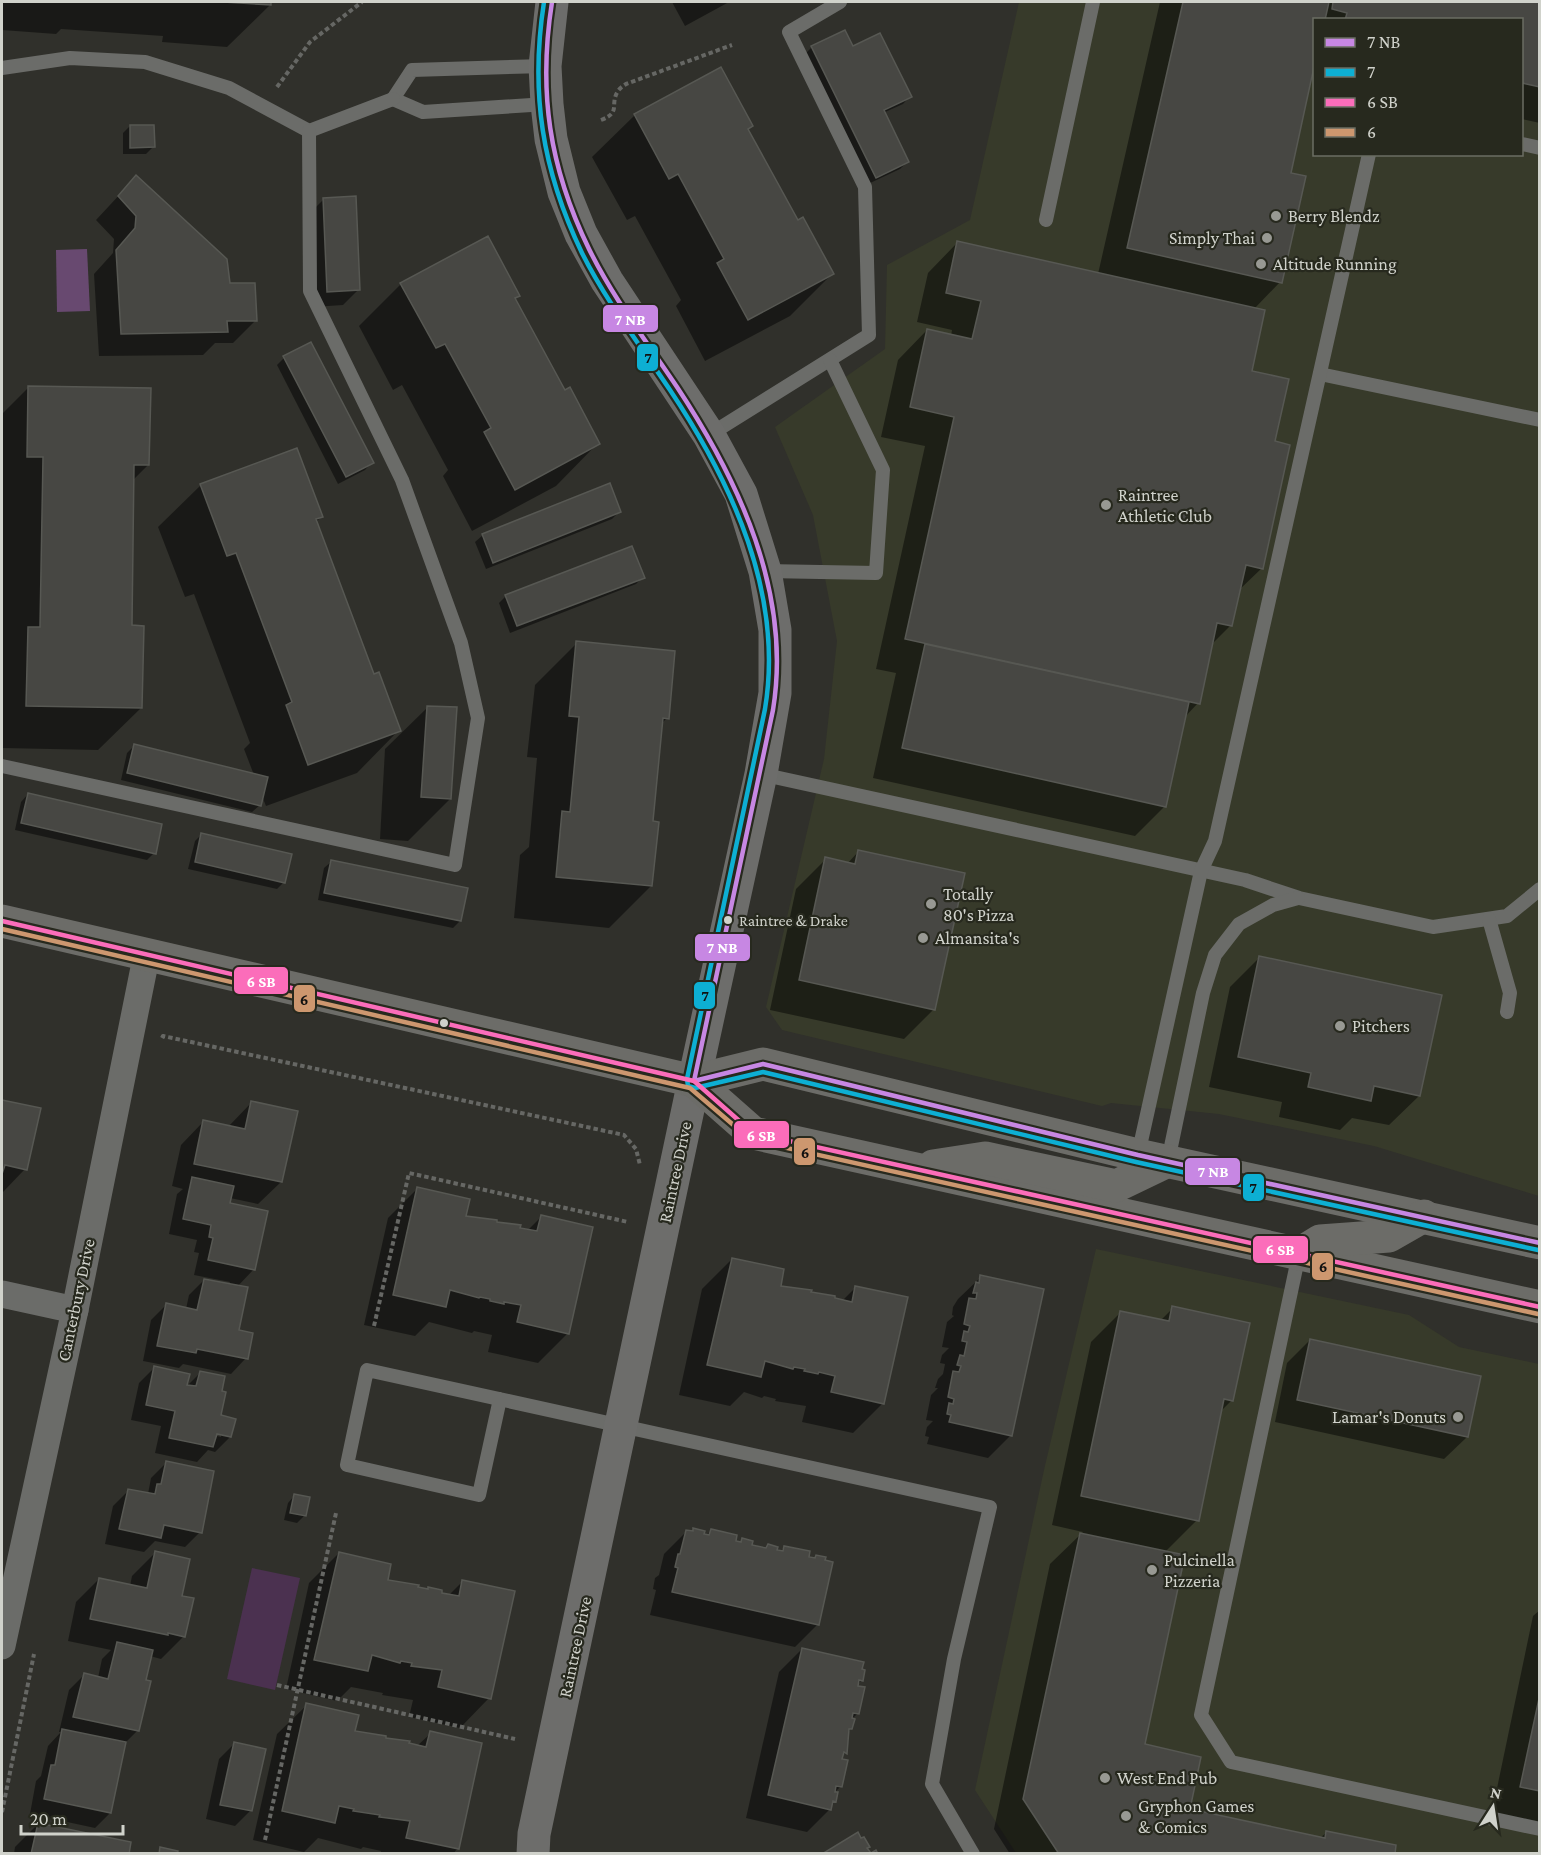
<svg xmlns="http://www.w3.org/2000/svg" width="1541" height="1855" font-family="'Crimson Pro',serif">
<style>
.built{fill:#373a2a;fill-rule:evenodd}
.green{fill:#4b3150}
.water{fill:#684970}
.shadow{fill:#0007;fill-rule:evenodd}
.building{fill:#474743;stroke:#575853;stroke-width:1.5}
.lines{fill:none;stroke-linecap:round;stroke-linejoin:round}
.path{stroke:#666764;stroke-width:4;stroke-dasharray:4.5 3;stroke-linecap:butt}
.lane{stroke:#6b6c69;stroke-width:14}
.street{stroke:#6b6c69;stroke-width:27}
.secondary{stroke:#6d6d6b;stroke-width:33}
.primary{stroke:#6c6c68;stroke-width:33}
.bus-1-casing{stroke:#27291e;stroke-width:9}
.bus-2-casing{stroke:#27291e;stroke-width:9}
.bus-3-casing{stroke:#27291e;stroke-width:9}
.bus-4-casing{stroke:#27291e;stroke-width:9}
.bus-1{stroke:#c787e3;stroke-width:4.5}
.bus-2{stroke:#0dafd3;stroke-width:4.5}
.bus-3{stroke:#fb6dba;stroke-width:4.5}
.bus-4{stroke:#cd976f;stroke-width:4.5}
.poi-dot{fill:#989993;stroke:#27291e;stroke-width:2}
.bus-dot{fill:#d0d2cb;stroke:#27291e;stroke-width:2}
.labels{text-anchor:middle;stroke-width:4.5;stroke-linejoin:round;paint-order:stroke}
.bus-label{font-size:16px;fill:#d0d2cb;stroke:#27291e;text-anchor:start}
.poi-label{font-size:18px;fill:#d0d2cb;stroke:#27291e;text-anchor:start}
.street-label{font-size:18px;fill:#d0d2cb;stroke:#27291e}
.line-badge{stroke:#27291e;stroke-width:2}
.badge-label{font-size:16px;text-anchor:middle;font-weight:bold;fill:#fff}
.pale-badge-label{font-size:16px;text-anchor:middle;font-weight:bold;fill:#111}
</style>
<rect width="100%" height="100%" fill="#30302b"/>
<g class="built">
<path d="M1019,2H1539V1196L1374,1146L1219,1114L1111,1103L1102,1106L782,1030L766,1007L824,759L837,641L813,515L775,427L885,349L887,265L970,220ZM1314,20H1522V154H1314Z"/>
<polygon points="1096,1249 1409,1315 1459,1347 1539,1364 1539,1853 1016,1853 975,1790 1044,1470"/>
</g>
<polygon class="green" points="252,1568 300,1578 275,1690 227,1679"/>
<polygon class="water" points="87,249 90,311 57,312 56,250"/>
<g class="shadow">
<polygon points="2,2 270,2 270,5 227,47 162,42 163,36 61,29 56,34 2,30"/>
<polygon points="672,2 729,2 685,26"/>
<polygon points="1160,2 1540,2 1540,123 1522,119 1522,20 1314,20 1314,74 1312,73 1290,174 1280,282 1254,309 1250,372 1273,442 1262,568 1238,591 1231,625 1211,645 1198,703 1184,718 1165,806 1135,836 873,778 896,673 876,669 925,446 881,437 898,360 927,330 951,336 952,330 917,322 928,273 957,243 1098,274"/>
<polygon points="812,47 852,48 910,96 903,104 883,113 907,162 900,169 868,184 805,54"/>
<polygon points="635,115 751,126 747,130 797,222 832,274 790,316 705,361 676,306 681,300 635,216 627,220 592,157"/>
<polygon points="130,126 153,147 146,154 123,154 123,133"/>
<polygon points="136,177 229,284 256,320 233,343 215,343 203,355 99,356 94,274 113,253 114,239 96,220"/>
<polygon points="324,199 358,290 343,305 313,307 309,214"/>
<polygon points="401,284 518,295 514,299 564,392 598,443 556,486 472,531 443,476 448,470 402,385 393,390 359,326"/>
<polygon points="284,358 372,462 365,470 338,484 277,365"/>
<polygon points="29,387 148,465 133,480 130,627 141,708 98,750 2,748 2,414"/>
<polygon points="201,485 321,517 316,522 373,676 399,730 357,773 266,806 262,796 260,805 252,812 121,780 127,753 134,746 254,775 244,749 250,743 194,594 185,597 158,527"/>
<polygon points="619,512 612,519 486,569 475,542 483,535"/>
<polygon points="643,577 636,584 510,633 499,603 506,596"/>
<polygon points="577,643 667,718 661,724 651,822 651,886 609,928 514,918 520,855 529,847 537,758 527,757 535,685"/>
<polygon points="428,707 450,799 408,841 380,839 385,749"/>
<polygon points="28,794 154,853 147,860 15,830 21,802"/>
<polygon points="202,834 284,882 277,889 188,869 195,841"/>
<polygon points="858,852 934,1009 904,1039 770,1010 796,889 826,859 847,864"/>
<polygon points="332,861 460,921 453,928 318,900 324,868"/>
<polygon points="1260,957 1419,1096 1389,1125 1352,1118 1340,1130 1279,1117 1282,1102 1209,1087 1230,987"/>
<polygon points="2,1101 39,1109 25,1169 3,1192"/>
<polygon points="251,1103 281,1182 258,1204 230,1198 229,1204 254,1269 237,1287 237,1331 246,1358 231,1374 183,1364 179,1368 143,1361 151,1320 166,1305 186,1309 189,1295 204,1280 229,1285 230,1282 194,1275 199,1253 194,1252 197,1240 169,1234 177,1194 183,1189 172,1186 181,1145 203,1122 228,1127"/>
<polygon points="418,1188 464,1217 527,1231 541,1217 568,1333 538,1363 488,1352 492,1335 474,1331 472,1333 429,1322 415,1336 364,1325 388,1218"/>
<polygon points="732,1259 779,1287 842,1301 856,1287 883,1403 853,1433 802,1422 806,1406 775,1401 776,1399 764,1396 762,1398 744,1392 730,1406 679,1395 702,1289"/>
<polygon points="981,1277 1011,1435 988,1458 927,1444 929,1437 925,1436 927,1427 933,1421 926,1420 931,1395 938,1388 935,1388 938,1379 943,1374 945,1364 940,1363 942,1355 949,1348 942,1347 947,1322 954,1316 952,1315 953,1307 958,1299"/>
<polygon points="1173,1308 1232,1400 1220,1412 1197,1520 1165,1552 1143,1746 1188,1810 1320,1838 1327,1832 1393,1854 1010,1854 994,1829 1050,1564 1083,1532 1052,1525 1091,1342 1121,1312 1160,1321"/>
<polygon points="1310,1340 1467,1437 1444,1459 1275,1422 1287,1363"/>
<path d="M154,1368L185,1388L200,1373L230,1437L215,1452L208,1450L197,1462L155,1453L161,1426L131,1420L139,1383ZM209,1434H221V1437Z"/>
<polygon points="166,1463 200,1532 185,1547 155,1541 144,1552 105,1544 113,1506 128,1491 148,1494 151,1478"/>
<polygon points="295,1495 304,1516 297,1523 284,1520 288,1503"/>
<polygon points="694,1530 706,1536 711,1530 734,1542 739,1543 742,1540 750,1546 780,1552 785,1547 807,1558 814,1559 816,1557 818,1624 795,1647 650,1615 656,1590 653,1589 655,1578 659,1575 664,1554 686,1532 691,1533"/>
<polygon points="155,1553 180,1597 184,1636 161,1659 150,1656 138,1730 124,1744 110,1813 95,1828 30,1814 36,1781 41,1776 48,1746 61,1732 59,1732 69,1690 84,1675 98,1678 102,1659 111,1650 68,1641 76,1602 99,1579 130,1586 132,1576"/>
<polygon points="339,1553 386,1581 440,1594 448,1596 463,1581 489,1698 460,1728 409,1717 413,1700 382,1695 383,1693 351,1687 337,1701 286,1689 309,1583"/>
<polygon points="1540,1610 1540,1827 1491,1817 1533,1616"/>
<polygon points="802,1649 861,1671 862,1680 855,1687 858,1713 851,1720 851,1729 848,1732 845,1753 841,1757 841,1786 834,1793 835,1801 830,1809 807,1832 746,1818 779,1672"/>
<polygon points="307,1705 354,1733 417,1746 431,1733 481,1744 457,1849 453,1854 380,1854 381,1851 363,1847 361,1849 318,1838 304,1852 253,1840 277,1734"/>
<polygon points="234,1744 250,1811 235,1826 206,1819 219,1759"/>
<polygon points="38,1824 127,1854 14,1854 15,1847"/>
</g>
<g class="building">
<polygon points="223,2 271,2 271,5"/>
<polygon points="1183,2 1329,2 1325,20 1314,20 1314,67 1291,173 1306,176 1282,283 1127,248"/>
<polygon points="1333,2 1540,2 1540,87 1522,83 1522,20 1345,20 1347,13 1332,9"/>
<polygon points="845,30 853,46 880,33 912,97 884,110 909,162 876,178 811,46"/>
<polygon points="721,67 753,126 748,129 798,220 803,217 834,274 748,320 717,263 724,259 678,174 669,179 634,114"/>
<polygon points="130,125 154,125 155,147 130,148"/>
<polygon points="136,175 227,259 230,283 255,283 257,321 227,321 228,332 121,334 116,250 135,228 136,216 118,196"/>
<polygon points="356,196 360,290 327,292 323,198"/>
<polygon points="488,236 520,296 515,298 565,390 570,387 600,444 515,490 484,432 491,428 445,344 436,348 400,283"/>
<polygon points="957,241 1265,310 1252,371 1289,379 1275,441 1290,445 1263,569 1246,565 1232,626 1217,623 1200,704 905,639 954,417 910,407 927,329 972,339 981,301 946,293"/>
<polygon points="311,342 374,463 346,477 283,356"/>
<polygon points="28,386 151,388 149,465 134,465 132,625 144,626 142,708 26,706 28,627 40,627 43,457 27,457"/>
<polygon points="297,448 323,517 316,519 374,674 379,672 401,731 308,765 286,705 292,702 236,553 227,556 200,484"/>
<polygon points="610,483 621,512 493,563 482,534"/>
<polygon points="632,546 645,578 517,626 505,595"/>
<polygon points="576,641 675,651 669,719 663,718 653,821 659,822 652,886 556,877 562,811 570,812 579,717 569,716"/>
<polygon points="925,644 1189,702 1166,807 902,748"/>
<polygon points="427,706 457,707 451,799 421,797"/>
<polygon points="134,744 268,777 261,806 127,773"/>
<polygon points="28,793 162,824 156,854 21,823"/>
<polygon points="201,833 292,854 285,883 195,862"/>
<polygon points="858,850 965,873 935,1010 799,980 825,857 855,864"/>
<polygon points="331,860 468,888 461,921 324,893"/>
<polygon points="1259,956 1442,995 1420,1096 1374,1086 1371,1101 1308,1087 1311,1073 1238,1057"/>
<polygon points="2,1100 41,1108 27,1170 5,1165 2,1174"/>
<polygon points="251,1101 298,1111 282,1182 194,1164 203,1120 245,1129"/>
<polygon points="192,1177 234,1186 230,1203 268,1211 255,1270 208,1260 213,1238 209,1237 211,1225 183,1219"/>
<polygon points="417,1187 470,1199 466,1216 497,1220 497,1222 521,1225 520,1228 537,1231 541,1215 593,1227 569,1334 517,1322 521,1305 504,1302 504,1304 490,1301 490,1299 480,1297 479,1298 450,1290 446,1307 393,1295"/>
<polygon points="732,1258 784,1269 781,1286 812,1290 811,1292 835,1296 835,1298 852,1302 855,1286 908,1297 884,1404 831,1392 835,1376 819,1372 818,1374 804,1371 805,1369 794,1367 793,1369 765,1361 761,1377 707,1365"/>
<polygon points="980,1275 1044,1289 1012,1436 949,1422 951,1415 947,1414 949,1403 953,1404 954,1399 948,1397 953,1371 959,1372 961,1366 957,1365 960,1355 964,1356 967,1342 962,1341 964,1331 968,1332 970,1326 964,1324 969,1298 976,1299 977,1293 973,1293 976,1282 979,1283"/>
<polygon points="204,1279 248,1287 239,1330 253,1333 248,1359 197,1349 196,1353 157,1346 166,1303 197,1310"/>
<polygon points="1172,1306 1250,1323 1233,1401 1224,1399 1199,1521 1081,1496 1120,1311 1169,1321"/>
<polygon points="1310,1339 1481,1376 1468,1437 1297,1400"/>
<polygon points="154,1366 190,1374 187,1385 196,1386 200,1371 225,1376 222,1391 226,1392 221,1415 236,1419 231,1437 217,1434 213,1447 169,1438 175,1411 146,1405"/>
<polygon points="166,1461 214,1471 202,1533 164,1525 161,1538 119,1529 128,1489 155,1494 157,1484 161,1484"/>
<polygon points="294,1494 310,1497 306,1516 290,1513"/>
<polygon points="693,1528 705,1531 704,1534 709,1535 711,1529 737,1535 736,1541 741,1542 742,1538 753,1541 752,1545 766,1548 768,1544 778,1547 777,1550 783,1551 784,1546 810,1551 809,1557 815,1558 816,1555 826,1557 825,1560 833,1562 819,1625 672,1592 678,1568 675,1567 678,1554 680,1554 686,1530 693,1531"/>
<polygon points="1080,1533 1185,1555 1145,1744 1201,1757 1190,1809 1325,1838 1326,1831 1396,1845 1395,1854 1059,1854 1023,1799"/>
<polygon points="155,1551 190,1559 182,1596 194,1598 185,1637 168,1633 168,1635 90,1619 99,1578 147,1588"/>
<polygon points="339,1552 391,1564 388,1580 419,1585 418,1587 428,1589 428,1587 442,1590 442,1593 459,1596 462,1580 515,1591 491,1699 438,1687 442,1670 411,1666 412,1663 401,1661 400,1663 372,1655 368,1671 314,1660"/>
<polygon points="117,1642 153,1650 146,1680 151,1681 139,1731 73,1717 84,1673 108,1679"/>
<polygon points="802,1648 864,1662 862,1669 865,1670 863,1681 859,1680 858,1686 865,1687 859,1714 853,1713 852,1718 855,1719 852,1729 849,1729 847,1754 844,1752 842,1759 848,1760 842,1787 836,1786 835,1792 838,1792 836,1802 833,1801 831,1810 768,1795"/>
<polygon points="1540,1694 1540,1791 1520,1787"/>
<polygon points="306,1703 359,1715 355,1731 386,1736 386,1738 410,1741 409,1743 426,1747 430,1731 482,1743 459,1849 406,1838 410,1821 379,1817 380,1815 353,1811 354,1809 339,1806 335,1823 282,1811"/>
<polygon points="62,1729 126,1742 111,1813 44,1799 51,1765 55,1765"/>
<polygon points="234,1742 266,1749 252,1811 220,1805"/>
<polygon points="38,1823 131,1842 129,1854 31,1854"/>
<polygon points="858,1832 861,1838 864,1837 870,1847 867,1848 871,1853 876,1850 878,1854 822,1854"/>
<polygon points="160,1847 178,1851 177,1854 159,1854"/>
</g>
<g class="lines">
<g class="path">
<polyline points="277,87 310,42 362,2"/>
<path d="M601,120C622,112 609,105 618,91C620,88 623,86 626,84L732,45"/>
<polyline points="162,1038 163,1036 624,1135 636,1149 640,1165"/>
<polyline points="374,1326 409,1173 628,1222"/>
<polyline points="277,1685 515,1739"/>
<polyline points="2,1812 34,1654"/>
<polyline points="265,1840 336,1513"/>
</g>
<g class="lane">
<polyline points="545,66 412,70 393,99 423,112 547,104"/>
<polyline points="2,68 70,58 145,62 229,88 309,131 393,99"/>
<polyline points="1522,144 1540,148"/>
<polyline points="1046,220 1093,2"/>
<polyline points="1320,374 1540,420"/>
<polyline points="709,435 869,335 865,187 789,32 840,2"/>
<polyline points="765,571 876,573 883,470 830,360"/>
<polyline points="2,766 455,865 478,718 461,643 402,480 310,291 309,131"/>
<polyline points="761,774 1245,880 1299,898 1433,927 1507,916 1540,889"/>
<polyline points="1489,919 1510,993 1507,1012"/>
<polyline points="1138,1155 1201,871 1215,841 1369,154"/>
<polyline points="1168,1161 1203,993 1215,955 1239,924 1273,905 1298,898"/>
<polyline points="1299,1254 1201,1715 1231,1762 1540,1829"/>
<polyline points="500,1399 479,1495 347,1465 367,1370 990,1507 954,1659 932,1784 973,1854"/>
</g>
<g class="street">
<polyline points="2,1294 75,1310"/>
<polyline points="2,1646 75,1310 147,953"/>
</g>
<polyline class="secondary" points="533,1854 534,1834 694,1081 761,774 775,693 775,630 765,571 741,494 709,435 607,281 581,234 564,192 551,139 547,104 545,66 552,2"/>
<g class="primary">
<polyline points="2,921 694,1081 763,1064 1138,1155 1540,1243"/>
<polyline points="694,1081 753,1133 1540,1307"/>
<polyline points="933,1166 985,1158 1116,1186 1168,1161"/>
<polyline points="1299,1254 1320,1241 1389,1236 1424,1216"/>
</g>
<g class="bus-1-casing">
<path id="bus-1" d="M552,2C538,91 549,167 589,249C613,298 647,342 677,387C739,481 792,593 773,710L694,1081L763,1064L1138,1155L1540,1243"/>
</g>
<g class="bus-2-casing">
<path id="bus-2" d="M544,2C530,92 542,170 582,253C606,301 640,345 670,390C732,483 784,594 765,709L687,1079L688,1086L695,1088L763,1072L1136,1162L1538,1250"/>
</g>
<g class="bus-3-casing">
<polyline id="bus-3" points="2,921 694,1081 753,1133 1540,1307"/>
</g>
<g class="bus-4-casing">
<polyline id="bus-4" points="2,929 690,1088 751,1140 1538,1314"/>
</g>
<use href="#bus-1" class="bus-1"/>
<use href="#bus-2" class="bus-2"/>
<use href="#bus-3" class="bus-3"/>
<use href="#bus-4" class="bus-4"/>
</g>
<g class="poi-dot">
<circle cx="1276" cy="216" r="6"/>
<circle cx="1267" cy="238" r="6"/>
<circle cx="1261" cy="264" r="6"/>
<circle cx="1106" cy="505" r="6"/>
<circle cx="931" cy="904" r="6"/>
<circle cx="923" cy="938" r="6"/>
<circle cx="1340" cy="1026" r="6"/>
<circle cx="1458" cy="1417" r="6"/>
<circle cx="1152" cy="1570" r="6"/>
<circle cx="1105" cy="1778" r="6"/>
<circle cx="1126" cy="1816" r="6"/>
</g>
<g class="bus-dot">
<circle cx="728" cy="920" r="5"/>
<circle cx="444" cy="1023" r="5"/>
</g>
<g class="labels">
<g class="bus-label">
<text x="739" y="926">Raintree &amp; Drake</text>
</g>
<g class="poi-label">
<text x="1288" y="222">Berry Blendz</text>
<text x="1255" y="244" text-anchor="end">Simply Thai</text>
<text x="1273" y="270">Altitude Running</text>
<text x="1118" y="501">Raintree<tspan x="1118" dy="21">Athletic Club</tspan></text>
<text x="943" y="900">Totally<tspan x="943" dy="21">80's Pizza</tspan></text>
<text x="935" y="944">Almansita's</text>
<text x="1352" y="1032">Pitchers</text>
<text x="1446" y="1423" text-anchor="end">Lamar's Donuts</text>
<text x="1164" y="1566">Pulcinella<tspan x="1164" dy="21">Pizzeria</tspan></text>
<text x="1117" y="1784">West End Pub</text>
<text x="1138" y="1812">Gryphon Games<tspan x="1138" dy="21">&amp; Comics</tspan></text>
</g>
<g class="street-label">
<text transform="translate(675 1172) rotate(-78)" y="6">Raintree Drive</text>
<text transform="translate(76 1300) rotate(-78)" y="6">Canterbury Drive</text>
<text transform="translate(575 1647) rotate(-78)" y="6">Raintree Drive</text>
</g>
</g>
<g class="line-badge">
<rect x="602" y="304" width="57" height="29" rx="6" fill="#c787e3"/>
<rect x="636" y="343" width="23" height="29" rx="6" fill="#0dafd3"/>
<rect x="694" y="933" width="57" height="29" rx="6" fill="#c787e3"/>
<rect x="233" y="966" width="56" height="29" rx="6" fill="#fb6dba"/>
<rect x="693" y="981" width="23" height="29" rx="6" fill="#0dafd3"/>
<rect x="293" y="984" width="23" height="29" rx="6" fill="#cd976f"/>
<rect x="733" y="1120" width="57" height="29" rx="6" fill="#fb6dba"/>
<rect x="793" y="1137" width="23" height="29" rx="6" fill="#cd976f"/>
<rect x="1184" y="1157" width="57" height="29" rx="6" fill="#c787e3"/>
<rect x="1242" y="1173" width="23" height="29" rx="6" fill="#0dafd3"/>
<rect x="1252" y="1235" width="57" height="29" rx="6" fill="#fb6dba"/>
<rect x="1311" y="1252" width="23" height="29" rx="6" fill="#cd976f"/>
</g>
<g class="badge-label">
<text x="630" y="325">7 NB</text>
<text x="722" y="953">7 NB</text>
<text x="261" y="987">6 SB</text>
<text x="761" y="1141">6 SB</text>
<text x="1213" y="1177">7 NB</text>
<text x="1280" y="1255">6 SB</text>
</g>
<g class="pale-badge-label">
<text x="648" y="363">7</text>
<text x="705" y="1001">7</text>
<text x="304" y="1005">6</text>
<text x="805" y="1158">6</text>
<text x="1253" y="1193">7</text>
<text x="1323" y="1272">6</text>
</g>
<rect width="1541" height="1855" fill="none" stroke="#d0d2cb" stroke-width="6"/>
<rect x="1313" y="18" width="210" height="138" fill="#27291e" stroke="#6b6d63" stroke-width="1.5"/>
<rect x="1325" y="38" width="30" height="9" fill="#c787e3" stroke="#6b6d63" stroke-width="1.5"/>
<text x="1367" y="48" font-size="18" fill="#d0d2cb">7 NB</text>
<rect x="1325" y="68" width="30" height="9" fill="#0dafd3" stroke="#6b6d63" stroke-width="1.5"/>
<text x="1367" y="78" font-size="18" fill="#d0d2cb">7</text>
<rect x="1325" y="98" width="30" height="9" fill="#fb6dba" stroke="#6b6d63" stroke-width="1.5"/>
<text x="1367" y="108" font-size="18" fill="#d0d2cb">6 SB</text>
<rect x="1325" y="128" width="30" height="9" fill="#cd976f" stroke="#6b6d63" stroke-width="1.5"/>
<text x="1367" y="138" font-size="18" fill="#d0d2cb">6</text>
<g transform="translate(1493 1807) rotate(12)" stroke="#27291e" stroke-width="4.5" paint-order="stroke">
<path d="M0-4.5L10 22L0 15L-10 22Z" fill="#d0d2cb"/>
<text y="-9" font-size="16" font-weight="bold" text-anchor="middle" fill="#d0d2cb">N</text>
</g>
<path d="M21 1825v9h102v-9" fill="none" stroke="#d0d2cb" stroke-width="3"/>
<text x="30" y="1825" font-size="18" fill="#d0d2cb" stroke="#27291e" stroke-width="4.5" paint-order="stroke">20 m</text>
</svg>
